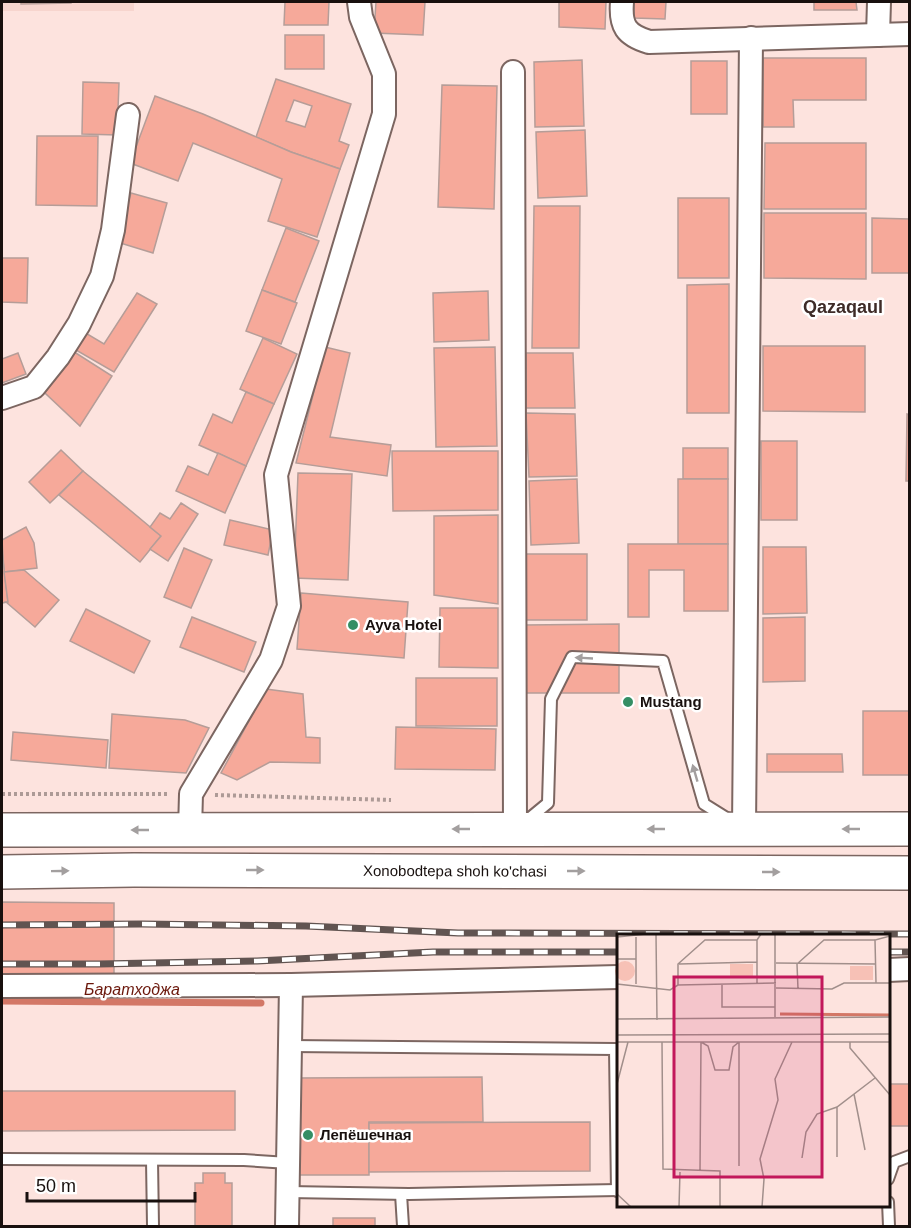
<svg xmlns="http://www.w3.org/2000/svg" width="911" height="1228" font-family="Helvetica,sans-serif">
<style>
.built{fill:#f7d5ce}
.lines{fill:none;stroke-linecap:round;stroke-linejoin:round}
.stream{stroke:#d37766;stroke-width:7}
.building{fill:#f6a99a;stroke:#b59d98;stroke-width:1.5;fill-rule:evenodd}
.service-casing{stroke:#7c6661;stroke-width:14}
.minor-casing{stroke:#7c6661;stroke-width:26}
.trunk-casing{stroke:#7c6661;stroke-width:36}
.path{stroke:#ad9a96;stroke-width:4;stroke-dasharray:3 3;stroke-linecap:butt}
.service{stroke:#fff;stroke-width:10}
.minor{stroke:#fff;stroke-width:22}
.trunk{stroke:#fff;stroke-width:33}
.rail-casing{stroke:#615451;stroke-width:7}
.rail{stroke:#fff;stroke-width:4.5;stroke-dasharray:14;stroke-linecap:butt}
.oneway{fill:#a39f9f}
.poi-dot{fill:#358e64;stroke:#fff;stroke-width:2}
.labels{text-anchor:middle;stroke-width:5;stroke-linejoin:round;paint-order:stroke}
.poi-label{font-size:15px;font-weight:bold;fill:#18100e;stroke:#fff;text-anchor:start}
.street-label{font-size:15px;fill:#18100e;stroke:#fff}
.water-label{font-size:16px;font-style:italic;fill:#6b170b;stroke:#fff}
.quarter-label{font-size:18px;font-weight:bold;fill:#3e2b27;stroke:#fff}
.inset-river{fill:none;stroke:#d37766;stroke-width:3}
.inset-road{fill:none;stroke:#a18f8b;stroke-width:1.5}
.view{fill:#c2185b;fill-opacity:0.15;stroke:#c2185b;stroke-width:3}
.inset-edge{fill:none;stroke:#18100e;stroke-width:3}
</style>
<rect width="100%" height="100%" fill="#fde3de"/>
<rect class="built" x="2" y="2" width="132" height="9"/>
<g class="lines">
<polyline class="stream" points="2,1001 261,1003"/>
</g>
<g class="building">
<polygon points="21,2 71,2 71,3 21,4"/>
<polygon points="285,2 329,2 328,25 284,25"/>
<polygon points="376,2 425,2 423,35 374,33"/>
<polygon points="559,2 606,2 605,29 559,27"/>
<polygon points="634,2 666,2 665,19 634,18"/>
<polygon points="814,2 856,2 857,10 814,10"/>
<rect x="285" y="35" width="39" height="34"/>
<polygon points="763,58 866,58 866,100 793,100 794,127 763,127"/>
<polygon points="582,60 584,126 535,127 534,62"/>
<rect x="691" y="61" width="36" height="53"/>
<path d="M276,79L351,104L339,141L349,145L340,169L291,152L256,137ZM294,100L312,106L305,127L286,121Z"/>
<polygon points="83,82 119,83 117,135 82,134"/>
<polygon points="442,85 497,86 494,209 438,207"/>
<polygon points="155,96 203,114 291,152 340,169 317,237 268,221 282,179 193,143 178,181 130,163"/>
<polygon points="585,130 587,196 538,198 536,132"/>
<polygon points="37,136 98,136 97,206 36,205"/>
<polygon points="765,143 866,143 866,209 764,209"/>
<polygon points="131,193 167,203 153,253 117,242"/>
<rect x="678" y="198" width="51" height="80"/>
<polygon points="534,206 580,206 579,348 532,348"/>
<polygon points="764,213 866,213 866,279 764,278"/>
<polygon points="872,218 910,219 910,273 872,273"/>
<polygon points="286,228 319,241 295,302 262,290"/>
<polygon points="2,258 28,258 27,303 2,302"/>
<polygon points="729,284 729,413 687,413 687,285"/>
<polygon points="262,290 297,303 281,344 246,331"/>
<polygon points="488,291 489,340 434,342 433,293"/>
<polygon points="137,293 157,304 114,372 69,346 79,329 104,344"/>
<polygon points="263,338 297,354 274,404 240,389"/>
<polygon points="763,346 865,346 865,412 763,411"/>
<polygon points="325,347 350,353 330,437 391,445 387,476 296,463"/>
<polygon points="495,347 497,446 436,447 434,348"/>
<polygon points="68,348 112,376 80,426 45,393"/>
<polygon points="18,353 26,374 2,383 2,359"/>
<polygon points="526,353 573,353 575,408 526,408"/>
<polygon points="246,392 274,404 246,466 199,445 213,414 232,423"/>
<polygon points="526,413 575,414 577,476 529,477"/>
<polygon points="907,414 910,415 910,481 906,481"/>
<rect x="761" y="441" width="36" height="79"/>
<rect x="683" y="448" width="45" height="31"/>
<polygon points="61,450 83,471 50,503 29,482"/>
<polygon points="392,451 498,451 498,510 393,511"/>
<polygon points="218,453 246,466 225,513 176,491 188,466 208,475"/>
<polygon points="83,471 161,536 140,562 59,495"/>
<polygon points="298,473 352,474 348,580 294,578"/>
<polygon points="577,479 579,543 531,545 529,481"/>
<rect x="678" y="479" width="50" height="65"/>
<polygon points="181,503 198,514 168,561 150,549 161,536 150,527 160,513 170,519"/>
<polygon points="498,515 498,604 434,595 434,516"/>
<polygon points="230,520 273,530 268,555 224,545"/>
<polygon points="26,527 34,543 37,568 4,572 2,540"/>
<polygon points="628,544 728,544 728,611 684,611 684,570 649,570 649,617 628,617"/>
<polygon points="763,547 806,547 807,613 763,614"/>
<polygon points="184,548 212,560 191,608 164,597"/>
<polygon points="2,552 8,602 2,603"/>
<rect x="526" y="554" width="61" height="66"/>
<polygon points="24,570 59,600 35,627 6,602 8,602 4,572"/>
<polygon points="301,593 408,602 404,658 297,649"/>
<polygon points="440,608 498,608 498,668 439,667"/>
<polygon points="86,609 150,641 134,673 70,641"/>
<polygon points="192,617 256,642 244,672 180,647"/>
<polygon points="805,617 805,681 763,682 763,618"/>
<polygon points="619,624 619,693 526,693 525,625"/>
<rect x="416" y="678" width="81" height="48"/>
<polygon points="266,689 303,694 306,737 320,738 320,763 270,762 237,780 221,773"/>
<rect x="863" y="711" width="47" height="64"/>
<polygon points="112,714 185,720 209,728 186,773 109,768"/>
<polygon points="396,727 496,729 495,770 395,769"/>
<polygon points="13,732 108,740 106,768 11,760"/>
<polygon points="767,754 842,754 843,772 767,772"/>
<polygon points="2,902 114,903 114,974 2,974"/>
<polygon points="482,1077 483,1122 369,1122 369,1175 297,1175 296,1078"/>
<rect x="888" y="1084" width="22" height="42"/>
<polygon points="2,1091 235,1091 235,1130 2,1131"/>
<polygon points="590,1122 590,1171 369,1172 369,1123"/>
<polygon points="203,1173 225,1173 225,1183 232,1183 232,1226 195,1226 195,1183 203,1183"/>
<rect x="333" y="1218" width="42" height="8"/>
</g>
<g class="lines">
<g class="service-casing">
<g id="service">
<polyline points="525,822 548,803 551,699 572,657 663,661 704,804 728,819"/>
<polyline points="290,1046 615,1049 617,1191"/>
<polyline points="2,1159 244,1160 288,1163"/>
<polyline points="152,1160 153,1226"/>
<polyline points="888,1179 894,1162 910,1156"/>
<polyline points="288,1192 409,1194 618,1190"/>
<polyline points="401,1194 403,1226"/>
<polyline points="888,1202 889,1226"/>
</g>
</g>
<g class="minor-casing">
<g id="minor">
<path d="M622,2C620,26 626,35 649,42L910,34"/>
<polyline points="878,35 879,2"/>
<polyline points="513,72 515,829"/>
<polyline points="2,398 34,387 58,357 79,324 102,276 113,230 128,115"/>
<polyline points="744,829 751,38"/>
<polyline points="190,830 191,794 271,660 289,606 276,475 384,114 384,74 361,17 359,2"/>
<polyline points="888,970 910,969"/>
<polyline points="2,986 291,985 618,977"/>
<polyline points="287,1226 291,985"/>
</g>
</g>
<g class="trunk-casing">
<g id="trunk">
<polyline points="2,830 910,829"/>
<path id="s1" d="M2,872L134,870L910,873"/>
</g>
</g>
<g class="path">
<polyline points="2,794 169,794"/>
<polyline points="215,795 391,800"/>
</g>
<use href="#service" class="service"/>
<use href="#minor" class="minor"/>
<use href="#trunk" class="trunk"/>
<g class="rail-casing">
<g id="rail">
<polyline points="2,925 142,924 306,926 458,933 910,934"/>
<polyline points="888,952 910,952"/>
<polyline points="2,964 99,964 257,961 433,952 618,952"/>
</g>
</g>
<use href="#rail" class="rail"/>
</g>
<defs><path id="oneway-solid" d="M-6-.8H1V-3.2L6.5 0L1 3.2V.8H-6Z" transform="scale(1.5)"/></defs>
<g class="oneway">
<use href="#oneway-solid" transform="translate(584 658) rotate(-177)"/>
<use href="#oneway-solid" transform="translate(695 773) rotate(-106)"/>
<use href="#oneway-solid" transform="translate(461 829) rotate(180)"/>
<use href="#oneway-solid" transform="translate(656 829) rotate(180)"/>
<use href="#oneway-solid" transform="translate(851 829) rotate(180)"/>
<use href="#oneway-solid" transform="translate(140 830) rotate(180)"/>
<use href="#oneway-solid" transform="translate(255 870)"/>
<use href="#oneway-solid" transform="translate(60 871) rotate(-1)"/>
<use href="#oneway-solid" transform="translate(576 871)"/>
<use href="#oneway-solid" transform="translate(771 872)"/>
</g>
<g class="poi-dot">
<circle cx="353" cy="625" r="6"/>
<circle cx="628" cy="702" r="6"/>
<circle cx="308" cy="1135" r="6"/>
</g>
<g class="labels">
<g class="poi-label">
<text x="365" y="630">Ayva Hotel</text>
<text x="640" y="707">Mustang</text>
<text x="320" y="1140">Лепёшечная</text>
</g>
<g class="street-label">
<text dy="5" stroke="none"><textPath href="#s1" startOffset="453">Xonobodtepa shoh ko'chasi</textPath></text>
</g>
<g class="water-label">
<text x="132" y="995">Баратходжа</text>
</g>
<g class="quarter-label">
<text x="843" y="313">Qazaqaul</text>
</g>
</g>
<g transform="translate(617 934)">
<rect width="273" height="273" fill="#fde3de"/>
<path d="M-2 37a10 10 0 1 1 20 0a10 10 0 1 1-20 0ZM113,30H136V43L113,44ZM233,32H256V46H233Z" fill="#f7c1b6"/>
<path class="inset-river" d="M163,80L273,81"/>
<path class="inset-road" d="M39,0L40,86M0,3L29,0M19,3V50M140,6H88L61,30V51L159,49M0,25H19M159,29L259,30M62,30L140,28M140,49V6L144,0M259,49L258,6L273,2M0,50L53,56L61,51M105,50V73H158M159,54L215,55L227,49H273M181,55L180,30L207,6H258M158,83V0M0,85L273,83M0,101L273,100M0,108H273M45,108L46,235L103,237V273M84,108L91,112L98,136H112L116,113L122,108M122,108V232M233,108V114L273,161M0,150L11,108M237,160L248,216M220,223V173M185,224L189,198L200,180L220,173L258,144M83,237L84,108M0,260L14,273M62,273L63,238M145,273L147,245L143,225L161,166L158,145L175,108"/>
<path class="view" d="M57,43H205V243H57Z"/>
<rect width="273" height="273" class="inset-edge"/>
</g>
<rect width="911" height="1228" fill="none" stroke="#18100e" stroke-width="6"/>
<path d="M27 1192v9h168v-9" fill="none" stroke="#18100e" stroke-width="3"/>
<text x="36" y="1192" font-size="18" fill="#18100e" stroke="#ffffff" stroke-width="4.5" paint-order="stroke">50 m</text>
</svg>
